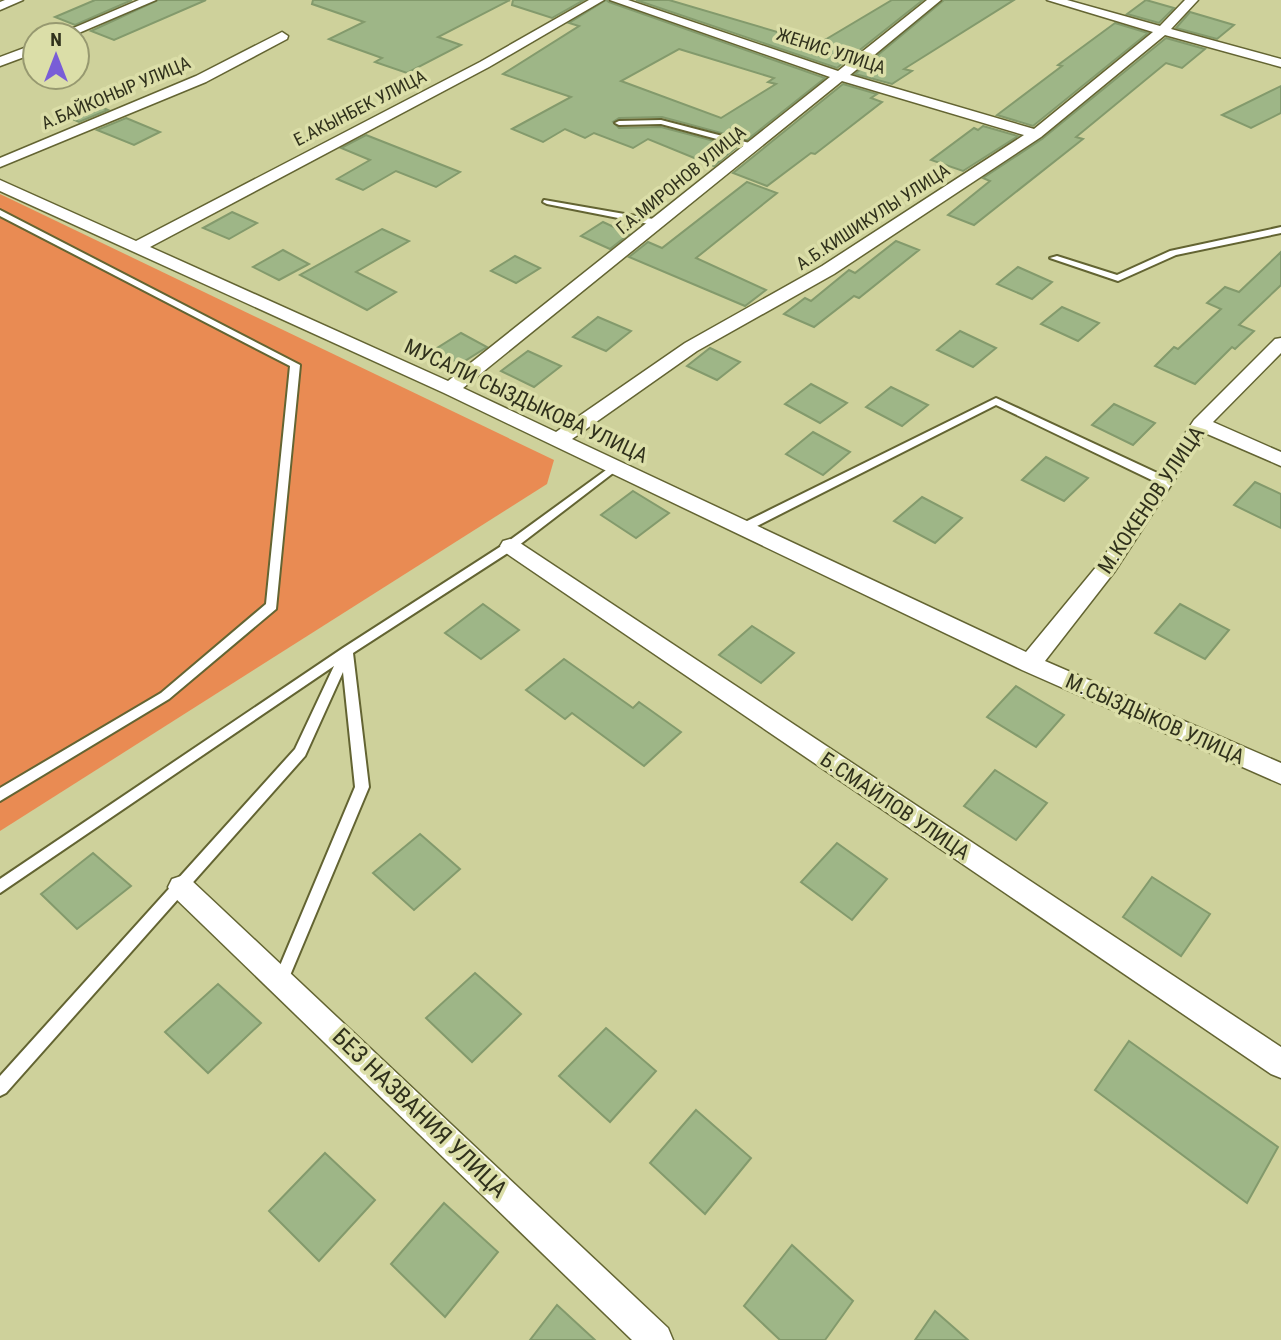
<svg xmlns="http://www.w3.org/2000/svg" width="1281" height="1340" font-family="'Roboto Condensed',sans-serif">
<style>
.green{fill:#e98b53}
.building{fill:#9eb687;stroke:#839a6c;stroke-width:2;fill-rule:evenodd}
.lines{fill:none;stroke-linecap:round;stroke-linejoin:round}
.service-casing{stroke:#636432;stroke-width:4}
.minor-casing{stroke:#636432;stroke-width:3}
.service{fill:#fff;fill-rule:evenodd}
.minor{fill:#fff;fill-rule:evenodd}
.labels{text-anchor:middle;stroke-width:7;stroke-linejoin:round;paint-order:stroke}
.far-street-label{font-size:18px;fill:#30311c;stroke:#dbdea8}
.street-label{font-size:21px;fill:#30311c;stroke:#dbdea8}
.near-street-label{font-size:24px;fill:#30311c;stroke:#dbdea8}
</style>
<rect width="100%" height="100%" fill="#ced19b"/>
<polygon class="green" points="0,194 554,460 547,484 0,831"/>
<g class="building">
<polygon points="95,0 132,0 75,25 55,17"/>
<polygon points="158,0 206,0 114,40 91,31"/>
<polygon points="313,0 510,0 438,37 461,45 407,73 375,62 382,58 329,39 364,22 312,4"/>
<polygon points="513,0 584,0 552,18 512,5"/>
<path d="M606,0L609,2L825,78L747,140L662,117L619,118L613,122L619,128L661,127L737,147L714,166L648,139L633,148L594,133L585,138L565,129L543,142L512,129L571,97L503,74L579,26L569,23ZM679,49L774,78L768,82L776,84L721,118L621,81Z"/>
<polygon points="636,0 669,0 818,44 892,0 923,0 837,68"/>
<polygon points="944,0 1014,0 904,69 912,71 892,84 855,74"/>
<polygon points="1146,0 1174,8 1159,23 1127,14"/>
<polygon points="1190,12 1234,25 1217,39 1176,28"/>
<polygon points="1115,23 1148,33 1033,126 997,115 1062,66 1058,65"/>
<polygon points="1166,38 1205,49 1182,68 1166,63 1076,137 1083,139 974,225 948,215 990,181 983,178 1042,139"/>
<polygon points="843,84 877,94 871,98 882,102 815,154 811,153 767,186 733,173"/>
<polygon points="1281,86 1281,113 1251,128 1222,115"/>
<polygon points="86,100 108,110 79,122 58,113"/>
<polygon points="126,118 160,132 134,145 97,130"/>
<polygon points="983,126 1018,136 963,171 931,160 974,128 978,130"/>
<polygon points="366,135 399,148 460,172 436,187 396,171 363,190 337,179 370,160 341,148"/>
<polygon points="747,182 777,193 696,258 766,290 745,306 629,257 648,242 662,248"/>
<polygon points="232,212 257,223 229,239 203,228"/>
<polygon points="603,222 629,234 610,249 581,236"/>
<polygon points="382,229 409,241 356,272 396,292 367,310 300,275"/>
<polygon points="896,241 919,250 859,298 854,296 814,327 784,314 805,298 811,301 849,270 855,273"/>
<polygon points="283,250 309,264 279,280 253,267"/>
<polygon points="1281,252 1281,285 1239,325 1254,331 1235,349 1232,347 1195,384 1155,366 1174,347 1178,349 1221,309 1207,303 1225,287 1239,292"/>
<polygon points="515,256 540,268 516,283 491,271"/>
<polygon points="1018,267 1052,282 1032,299 997,284"/>
<polygon points="1062,307 1099,323 1078,341 1041,324"/>
<polygon points="598,317 631,331 606,351 573,337"/>
<polygon points="960,331 996,348 973,367 937,350"/>
<polygon points="461,333 487,347 460,364 434,350"/>
<polygon points="710,348 740,362 717,380 687,366"/>
<polygon points="528,351 561,366 534,387 501,371"/>
<polygon points="811,384 847,403 820,423 785,404"/>
<polygon points="891,387 928,405 902,426 866,407"/>
<polygon points="1114,404 1155,423 1133,445 1092,425"/>
<polygon points="813,432 850,452 823,475 786,454"/>
<polygon points="1046,457 1088,478 1064,501 1022,480"/>
<polygon points="1255,482 1281,494 1281,528 1234,505"/>
<polygon points="633,491 669,513 636,538 601,515"/>
<polygon points="922,497 962,518 935,543 894,521"/>
<polygon points="483,604 519,630 481,659 445,633"/>
<polygon points="1180,604 1229,630 1205,659 1155,633"/>
<polygon points="752,626 794,653 761,683 719,655"/>
<polygon points="564,659 633,708 639,702 681,732 644,766 572,713 565,719 526,690"/>
<polygon points="1016,686 1064,715 1036,747 987,717"/>
<polygon points="995,770 1047,803 1016,840 964,806"/>
<polygon points="420,834 460,869 414,910 373,873"/>
<polygon points="837,843 887,879 852,920 801,882"/>
<polygon points="93,853 131,886 77,929 41,894"/>
<polygon points="1152,877 1210,914 1181,956 1123,917"/>
<polygon points="475,973 521,1014 472,1062 426,1018"/>
<polygon points="218,984 261,1023 208,1073 165,1032"/>
<polygon points="606,1028 656,1071 610,1122 559,1076"/>
<polygon points="1129,1041 1278,1147 1247,1203 1095,1090"/>
<polygon points="696,1110 751,1158 705,1214 650,1163"/>
<polygon points="325,1153 375,1200 319,1261 269,1211"/>
<polygon points="444,1203 498,1252 445,1317 391,1264"/>
<polygon points="792,1245 853,1301 825,1340 780,1340 744,1306"/>
<polygon points="557,1305 595,1340 530,1340"/>
<polygon points="935,1311 968,1340 915,1340"/>
</g>
<g class="lines">
<g class="service-casing">
<g id="service">
<polygon points="661,120 757,145 758,147 754,149 661,124 619,125 615,123 619,121"/>
<polygon points="544,200 659,220 663,223 659,226 547,204 543,202"/>
<polygon points="0,210 300,365 276,609 169,699 0,801 0,788 161,693 266,604 290,366 0,216"/>
<polygon points="1281,227 1281,233 1176,255 1118,281 1050,258 1057,256 1117,275 1170,251"/>
<polygon points="996,398 1168,478 1169,481 1164,485 1160,484 996,405 745,532 737,532 735,529 737,526"/>
<polygon points="613,465 618,468 617,470 514,549 353,653 369,787 286,985 281,987 276,985 274,980 355,787 343,672 305,756 6,1093 0,1096 0,1076 295,749 334,666 0,893 0,879 343,648 506,543"/>
</g>
</g>
<g class="minor-casing">
<g id="minor">
<polygon points="5,0 23,0 0,10 0,2"/>
<polygon points="139,0 156,0 74,35 57,35"/>
<path d="M589,0H604L489,67L150,247L448,381L830,77L610,0H628L838,71L927,0H941L850,75L1034,129L1153,32L1047,0H1067L1160,26L1185,0H1198L1171,29L1281,59V67L1165,35L1041,137L834,274L697,351L572,439L1026,652L1101,561L1194,420L1275,339L1281,338V353L1213,422L1281,452V466L1205,433L1115,571L1045,661L1281,763V784L1022,670L444,393L0,191V180L136,241L480,62ZM842,81L1024,135L822,266L685,343L556,432L463,388Z"/>
<polygon points="282,32 288,36 287,39 206,82 0,167 0,158 196,76"/>
<polygon points="35,44 35,53 0,66 0,57"/>
<polygon points="510,539 517,541 1281,1047 1281,1078 1271,1074 503,551 500,546 503,541"/>
<polygon points="181,876 190,879 668,1328 673,1340 632,1340 172,895 168,887 172,879"/>
</g>
</g>
<use href="#service" class="service"/>
<use href="#minor" class="minor"/>
</g>
<g class="labels">
<g class="far-street-label">
<text transform="translate(831 51) rotate(18)" y="6">ЖЕНИС УЛИЦА</text>
<text transform="translate(116 93) rotate(-23)" y="6">А.БАЙКОНЫР УЛИЦА</text>
<text transform="translate(360 108) rotate(-27)" y="6">Е.АКЫНБЕК УЛИЦА</text>
<text transform="translate(681 180) rotate(-39)" y="6">Г.А.МИРОНОВ УЛИЦА</text>
<text transform="translate(873 217) rotate(-33)" y="6">А.Б.КИШИКУЛЫ УЛИЦА</text>
</g>
<g class="street-label">
<text transform="translate(526 401) rotate(25)" y="7">МУСАЛИ СЫЗДЫКОВА УЛИЦА</text>
<text transform="translate(1151 500) rotate(-56)" y="7">М.КОКЕНОВ УЛИЦА</text>
<text transform="translate(1155 719) rotate(24)" y="7">М.СЫЗДЫКОВ УЛИЦА</text>
<text transform="translate(895 806) rotate(34)" y="7">Б.СМАЙЛОВ УЛИЦА</text>
</g>
<g class="near-street-label">
<text transform="translate(420 1113) rotate(44)" y="8">БЕЗ НАЗВАНИЯ УЛИЦА</text>
</g>
</g>
<g transform="translate(56 56)"><circle r="33" fill="#dbdea8" stroke="#979970" stroke-width="2"/>
<path d="M0-5L12 26L0 18L-12 26Z" fill="#795dd7"/>
<text y="-10" font-size="19" font-weight="bold" text-anchor="middle" fill="#30311c">N</text>
</g>
</svg>
